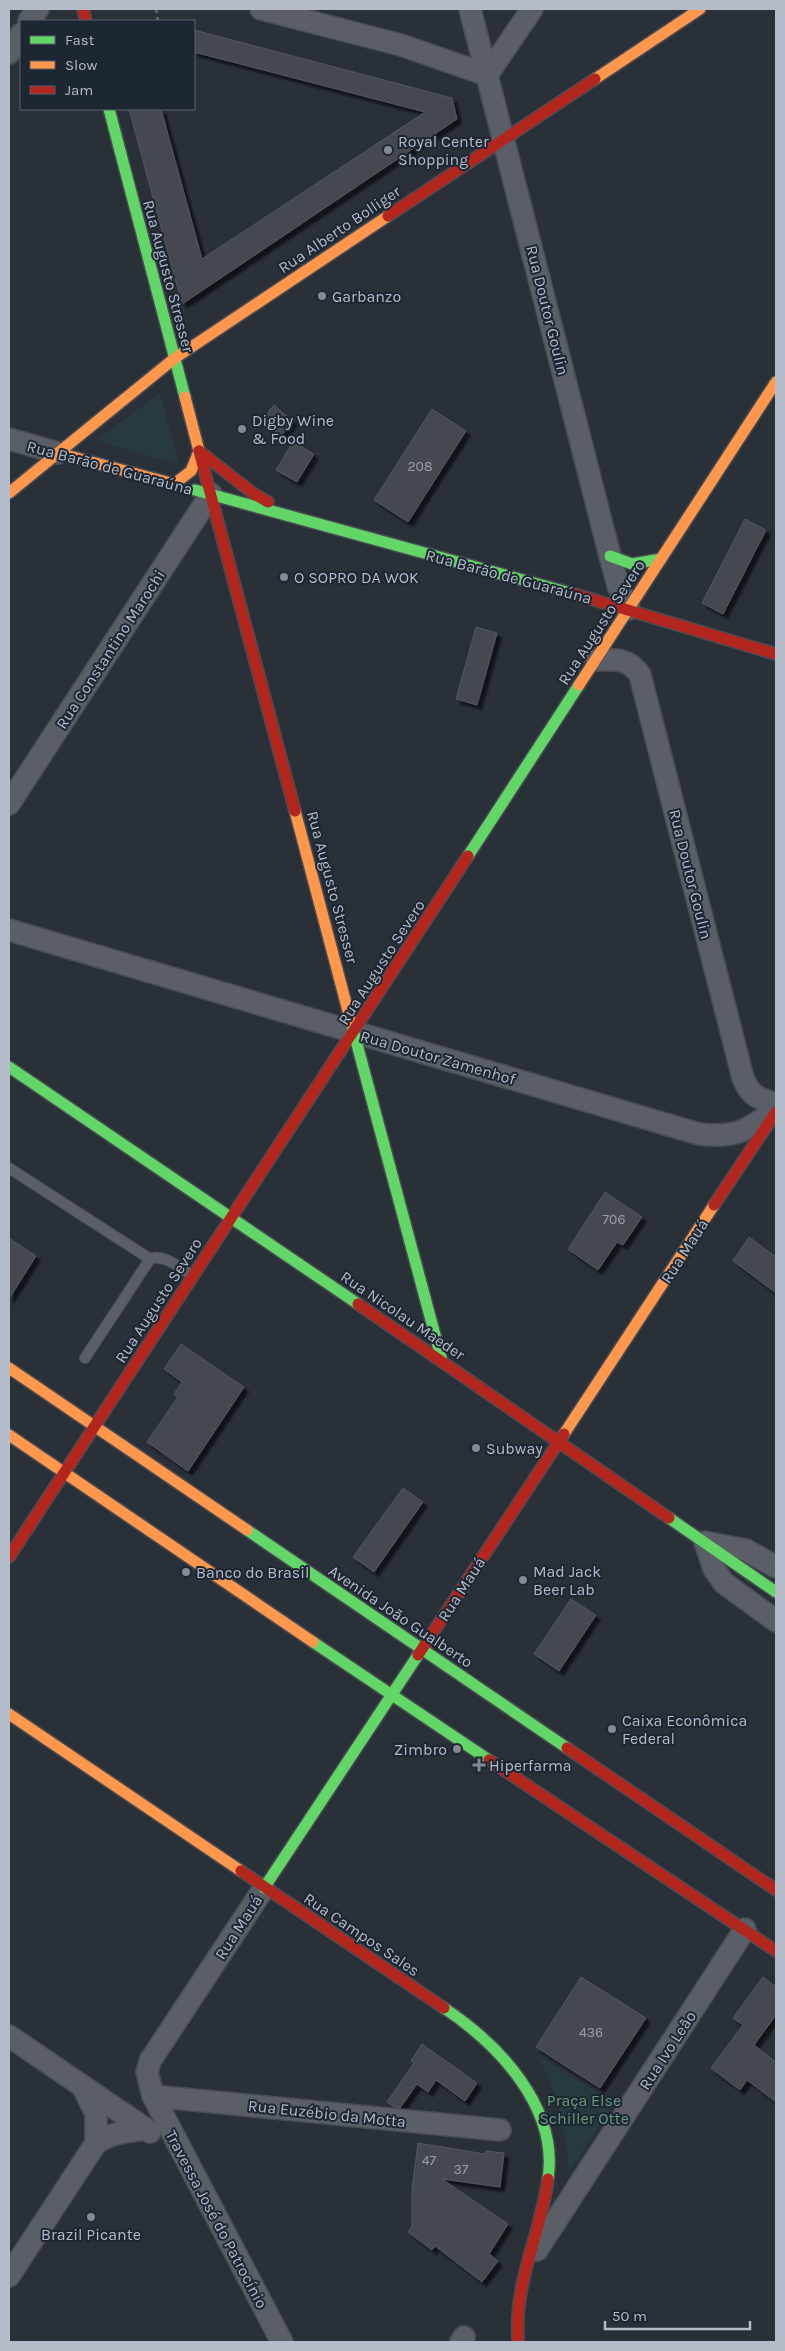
<svg xmlns="http://www.w3.org/2000/svg" width="785" height="2351" font-family="Karla,sans-serif">
<style>
.green{fill:#273a3e}
.building{fill:#444950;stroke:#52575f;filter:url(#shadow)}
.lines{fill:none;stroke-linecap:round;stroke-linejoin:round}
.lane-casing{stroke:#484c53;stroke-width:12}
.street-casing{stroke:#484c53;stroke-width:24}
.fast-casing{stroke:#484c53;stroke-width:14}
.slow-casing{stroke:#484c53;stroke-width:14}
.jam-casing{stroke:#484c53;stroke-width:14}
.path{stroke:#5d636a;stroke-width:3;stroke-dasharray:4 4;stroke-linecap:butt}
.lane{stroke:#5a5e66;stroke-width:10}
.street{stroke:#5a5e66;stroke-width:21}
.fast{stroke:#63d668;stroke-width:11}
.slow{stroke:#ff974d;stroke-width:11}
.jam{stroke:#b3261e;stroke-width:11}
.poi-dot{fill:#848b96;stroke:#1d2633;stroke-width:2}
.labels{text-anchor:middle;stroke-width:4;stroke-linejoin:round;paint-order:stroke}
.number-label{font-size:14px;fill:#989fab}
.poi-label{font-size:16px;fill:#b4bcc9;stroke:#1d2633;text-anchor:start}
.street-label{font-size:16px;fill:#b4bcc9;stroke:#1d2633}
.park-label{font-size:16px;fill:#6b9a76;stroke:#1d2633}
</style>
<defs>
<filter id="shadow"><feDropShadow dx="4.5" dy="4.5" stdDeviation="1" flood-color="#0009"/></filter>
</defs>
<rect width="100%" height="100%" fill="#2a3038"/>
<g class="green">
<polygon points="160,393 179,465 96,440"/>
<path d="M539,2057L615,2102L569,2172C566,2125 559,2100 539,2057Z"/>
</g>
<g class="building">
<polygon points="194,30 452,98 457,119 182,304 129,109 161,109 202,259 425,112 194,52"/>
<polygon points="274,405 293,421 281,436 262,420"/>
<polygon points="432,409 466,431 408,522 374,500"/>
<polygon points="293,442 314,454 297,482 276,470"/>
<polygon points="745,519 766,530 723,614 702,603"/>
<polygon points="476,627 497,633 477,705 456,699"/>
<polygon points="605,1192 642,1217 623,1245 617,1242 598,1270 568,1249"/>
<polygon points="749,1237 776,1257 776,1293 733,1261"/>
<polygon points="9,1238 36,1256 9,1299"/>
<polygon points="181,1344 244,1387 188,1471 147,1442 178,1397 174,1394 182,1382 164,1369"/>
<polygon points="403,1488 423,1502 374,1572 353,1557"/>
<polygon points="571,1599 596,1615 559,1671 534,1654"/>
<polygon points="581,1977 646,2018 600,2088 536,2047"/>
<polygon points="763,1977 776,1987 776,2015 754,2045 776,2062 776,2102 747,2080 740,2090 711,2068 743,2025 733,2018"/>
<polygon points="422,2044 477,2083 465,2101 436,2080 428,2092 417,2084 400,2108 394,2107 387,2102 414,2063 411,2061"/>
<polygon points="418,2143 485,2154 486,2151 504,2153 500,2187 442,2179 508,2224 489,2254 498,2261 482,2282 435,2246 432,2250 408,2232 412,2226 412,2190"/>
</g>
<g class="lines">
<g class="lane-casing">
<g id="lane">
<polyline points="9,1168 150,1259"/>
<path d="M85,1358L150,1259C163,1253 180,1268 192,1275"/>
</g>
</g>
<g class="street-casing">
<g id="street">
<polyline points="261,9 401,45 487,75 532,9"/>
<polyline points="470,9 610,556 618,586 629,609"/>
<polyline points="29,21 38,9"/>
<polyline points="9,53 21,34"/>
<polyline points="9,439 58,453"/>
<path d="M596,660C615,659 629,658 640,675L743,1078C751,1097 758,1098 776,1104"/>
<polyline points="9,804 211,494"/>
<path d="M9,930L699,1134C733,1138 746,1132 772,1112"/>
<polyline points="705,1542 714,1569 724,1583 776,1621"/>
<polyline points="709,1543 746,1550 776,1567"/>
<polyline points="264,1888 150,2061 147,2072 153,2096 282,2342"/>
<polyline points="9,2036 150,2132"/>
<polyline points="83,2087 96,2114 96,2143"/>
<polyline points="153,2096 500,2130"/>
<polyline points="537,2250 745,1929"/>
<path d="M9,2276L96,2143C111,2133 128,2131 146,2129"/>
<polyline points="461,2342 464,2337"/>
</g>
</g>
<g class="fast-casing">
<g id="fast">
<polyline points="109,109 185,397"/>
<polyline points="195,490 574,594"/>
<polyline points="610,556 632,564 661,559"/>
<polyline points="468,856 579,685"/>
<polyline points="351,1022 442,1361"/>
<polyline points="9,1067 358,1304"/>
<polyline points="669,1518 776,1592"/>
<polyline points="247,1530 567,1748"/>
<polyline points="313,1642 489,1760"/>
<polyline points="264,1888 418,1655"/>
<path d="M444,2008C498,2044 559,2107 548,2179"/>
</g>
</g>
<g class="slow-casing">
<g id="slow">
<polyline points="595,79 700,9"/>
<polyline points="58,453 175,358 388,216"/>
<polyline points="9,493 58,453 174,484 191,471 199,451 185,397"/>
<polyline points="579,685 776,382"/>
<polyline points="295,811 351,1022"/>
<polyline points="9,1368 247,1530"/>
<polyline points="564,1434 714,1205"/>
<polyline points="9,1435 313,1642"/>
<polyline points="9,1714 241,1871"/>
</g>
</g>
<g class="jam-casing">
<g id="jam">
<polyline points="83,9 86,21"/>
<polyline points="388,216 595,79"/>
<polyline points="199,451 295,811"/>
<polyline points="199,451 254,494 268,502"/>
<polyline points="574,594 776,654"/>
<polyline points="714,1205 776,1112"/>
<polyline points="231,1218 468,856"/>
<polyline points="358,1304 669,1518"/>
<polyline points="9,1557 231,1218"/>
<polyline points="418,1655 564,1434"/>
<polyline points="567,1748 776,1890"/>
<polyline points="489,1760 776,1951"/>
<polyline points="241,1871 444,2008"/>
<path d="M518,2342C514,2280 540,2238 548,2179"/>
</g>
</g>
<polyline class="path" points="156,9 158,21"/>
<use href="#lane" class="lane"/>
<use href="#street" class="street"/>
<use href="#fast" class="fast"/>
<use href="#slow" class="slow"/>
<use href="#jam" class="jam"/>
</g>
<g class="poi-dot">
<circle cx="388" cy="150" r="5"/>
<circle cx="322" cy="296" r="5"/>
<circle cx="242" cy="429" r="5"/>
<circle cx="284" cy="577" r="5"/>
<circle cx="476" cy="1448" r="5"/>
<circle cx="186" cy="1572" r="5"/>
<circle cx="523" cy="1580" r="5"/>
<circle cx="612" cy="1729" r="5"/>
<circle cx="457" cy="1749" r="5"/>
<path d="M476.5 1757.5h5v5h5v5h-5v5h-5v-5h-5v-5h5z"/>
<circle cx="91" cy="2217" r="5"/>
</g>
<g class="labels">
<g class="number-label">
<text x="420" y="471">208</text>
<text x="614" y="1224">706</text>
<text x="591" y="2037">436</text>
<text x="429" y="2165">47</text>
<text x="461" y="2174">37</text>
</g>
<g class="poi-label">
<text x="398" y="147">Royal Center<tspan x="398" dy="18">Shopping</tspan></text>
<text x="332" y="302">Garbanzo</text>
<text x="252" y="426">Digby Wine<tspan x="252" dy="18">&amp; Food</tspan></text>
<text x="294" y="583">O SOPRO DA WOK</text>
<text x="486" y="1454">Subway</text>
<text x="533" y="1577">Mad Jack<tspan x="533" dy="18">Beer Lab</tspan></text>
<text x="196" y="1578">Banco do Brasil</text>
<text x="622" y="1726">Caixa Econômica<tspan x="622" dy="18">Federal</tspan></text>
<text x="447" y="1755" text-anchor="end">Zimbro</text>
<text x="489" y="1771">Hiperfarma</text>
<text x="91" y="2240" text-anchor="middle">Brazil Picante</text>
</g>
<g class="street-label">
<text transform="translate(339 229) rotate(-34)" y="6">Rua Alberto Bolliger</text>
<text transform="translate(169 276) rotate(75)" y="6">Rua Augusto Stresser</text>
<text transform="translate(548 310) rotate(76)" y="6">Rua Doutor Goulin</text>
<text transform="translate(110 467) rotate(15)" y="6">Rua Barão de Guaraúna</text>
<text transform="translate(509 576) rotate(15)" y="6">Rua Barão de Guaraúna</text>
<text transform="translate(601 622) rotate(-57)" y="6">Rua Augusto Severo</text>
<text transform="translate(110 649) rotate(-57)" y="6">Rua Constantino Marochi</text>
<text transform="translate(691 874) rotate(76)" y="6">Rua Doutor Goulin</text>
<text transform="translate(333 887) rotate(75)" y="6">Rua Augusto Stresser</text>
<text transform="translate(381 962) rotate(-57)" y="6">Rua Augusto Severo</text>
<text transform="translate(438 1057) rotate(16)" y="6">Rua Doutor Zamenhof</text>
<text transform="translate(684 1251) rotate(-57)" y="6">Rua Mauá</text>
<text transform="translate(158 1300) rotate(-57)" y="6">Rua Augusto Severo</text>
<text transform="translate(403 1315) rotate(34)" y="6">Rua Nicolau Maeder</text>
<text transform="translate(461 1589) rotate(-57)" y="6">Rua Mauá</text>
<text transform="translate(401 1616) rotate(34)" y="6">Avenida João Gualberto</text>
<text transform="translate(238 1927) rotate(-57)" y="6">Rua Mauá</text>
<text transform="translate(362 1934) rotate(34)" y="6">Rua Campos Sales</text>
<text transform="translate(667 2050) rotate(-57)" y="6">Rua Ivo Leão</text>
<text transform="translate(327 2113) rotate(6)" y="6">Rua Euzébio da Motta</text>
<text transform="translate(217 2219) rotate(62)" y="6">Travessa José do Patrocínio</text>
</g>
<g class="park-label">
<text x="584" y="2106">Praça Else<tspan x="584" dy="18">Schiller Otte</tspan></text>
</g>
</g>
<rect width="785" height="2351" fill="none" stroke="#b4bcc9" stroke-width="20"/>
<rect x="20" y="20" width="175" height="90" fill="#1d2633" stroke="#59626f"/>
<rect x="30" y="36" width="25" height="8" fill="#63d668" stroke="#59626f"/>
<text x="65" y="45" font-size="15" fill="#b4bcc9">Fast</text>
<rect x="30" y="61" width="25" height="8" fill="#ff974d" stroke="#59626f"/>
<text x="65" y="70" font-size="15" fill="#b4bcc9">Slow</text>
<rect x="30" y="86" width="25" height="8" fill="#b3261e" stroke="#59626f"/>
<text x="65" y="95" font-size="15" fill="#b4bcc9">Jam</text>
<path d="M605 2321v8h145v-8" fill="none" stroke="#b4bcc9" stroke-width="2.5"/>
<text x="612" y="2321" font-size="15" fill="#b4bcc9" stroke="#1d2633" stroke-width="4" paint-order="stroke">50 m</text>
</svg>
